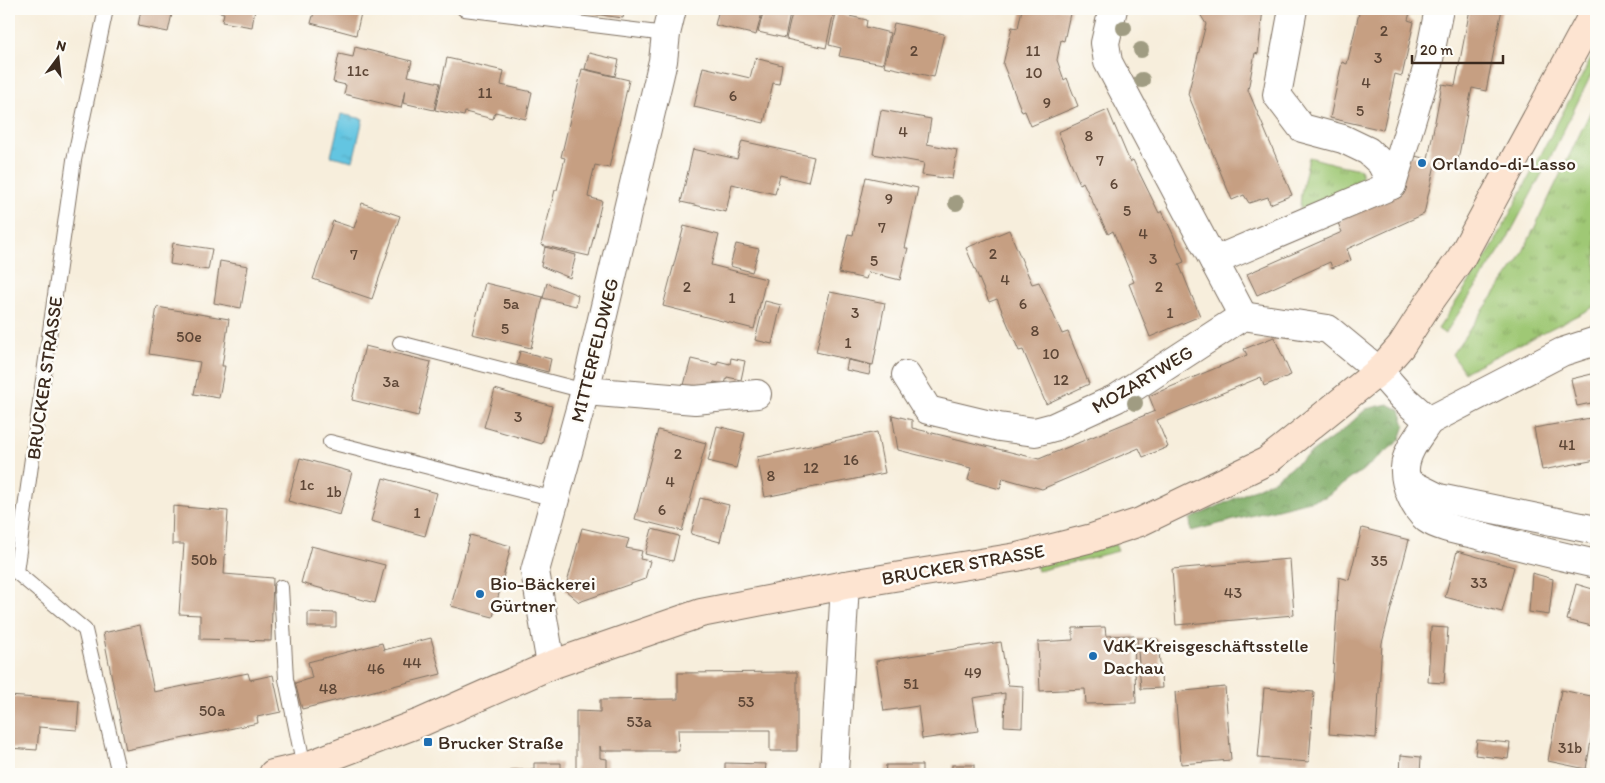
<svg xmlns="http://www.w3.org/2000/svg" width="1605" height="783" font-family="Itim,sans-serif">
<style>
.green{fill:#9fc874;stroke:#6d7949}
.forest{fill:url(#forest-crowns);stroke:#5d6b42}
.park{fill:url(#park-tufts);stroke:#6d7949}
.water{fill:url(#water-ripples);stroke:#4f7880}
.building{fill:#c69f82}
.lines{fill:none;stroke-linecap:round;stroke-linejoin:round}
.service-casing{stroke:#7d6f60;stroke-width:16}
.minor-casing{stroke:#7d6f60;stroke-width:30}
.secondary-casing{stroke:#7d6f60;stroke-width:30}
.service{stroke:#fff;stroke-width:14}
.minor{stroke:#fff;stroke-width:28}
.secondary{stroke:#fde4d1;stroke-width:28}
.tree{fill:#a09c82}
.poi-dot{fill:#1f6fb2;stroke:#fdfcf7;stroke-width:2}
.labels{text-anchor:middle;stroke-width:5;stroke-linejoin:round;paint-order:stroke}
.number-label{font-size:16px;fill:#5e4737}
.poi-label{font-size:19px;fill:#3b2a1e;stroke:#fdfcf7;text-anchor:start}
.street-label{font-size:19px;fill:#3b2a1e;stroke:#fdfcf7}
</style>
<defs>
<pattern id="forest-crowns" width="20" height="18" patternUnits="userSpaceOnUse" patternTransform="scale(1.25)"><rect width="20" height="18" fill="#7fac66"/><path d="M2 6a3 3 0 1 1 6 0M12 15a3 3 0 1 1 6 0" fill="none" stroke="#698c53"/></pattern>
<pattern id="park-tufts" width="24" height="20" patternUnits="userSpaceOnUse" patternTransform="scale(1.25)"><rect width="24" height="20" fill="#9fc874"/><path d="M3 7l-1-3M5 7V3M7 7l1-3M15 17l-1-3M17 17v-4M19 17l1-3" fill="none" stroke="#83a35f"/></pattern>
<pattern id="water-ripples" width="26" height="14" patternUnits="userSpaceOnUse" patternTransform="scale(1.25)"><rect width="26" height="14" fill="#63c5e1"/><path d="M2 4q2-2 4 0t4 0M15 11q2-2 4 0t4 0" fill="none" stroke="#57a9c1"/></pattern>
</defs>
<rect width="100%" height="100%" fill="#fdfcf7"/>
<filter id="ink" filterUnits="userSpaceOnUse"><feTurbulence type="fractalNoise" baseFrequency=".02" numOctaves="2"/><feDisplacementMap in="SourceGraphic" scale="10" xChannelSelector="R" yChannelSelector="G"/><feConvolveMatrix kernelMatrix="1 2 1 2 8 2 1 2 1" color-interpolation-filters="sRGB"/></filter>
<filter id="wash" filterUnits="userSpaceOnUse"><feTurbulence type="fractalNoise" baseFrequency=".0096" numOctaves="4" result="noise"/><feDisplacementMap in="SourceGraphic" scale="20" xChannelSelector="R" yChannelSelector="G"/><feGaussianBlur stdDeviation="1.12" result="paint"/><feColorMatrix in="noise" values="0 0 0 0 0 0 0 0 0 0 0 0 0 0 0 0 0 1.4 0 .05"/><feComposite in="paint" operator="in"/></filter>
<g filter="url(#wash)">
<rect width="100%" height="100%" fill="#f7eedc"/>
<g class="green">
<polygon points="1596,49 1596,65 1548,162 1506,241 1445,334 1438,329 1492,248"/>
<polygon points="1115,544 1118,551 1038,571 1036,564"/>
</g>
<polygon class="forest" points="1388,404 1400,410 1405,425 1400,440 1363,470 1325,497 1191,531 1190,519 1272,481 1342,431 1366,409"/>
<g class="park">
<polygon points="1596,100 1596,306 1464,372 1452,354 1519,260"/>
<polygon points="1309,157 1335,164 1360,169 1364,185 1315,205 1300,209 1301,194"/>
</g>
<polygon class="water" points="341,114 363,119 353,161 331,156"/>
<g id="blocks">
<g class="building">
<polygon points="141,9 173,9 168,32 138,26"/>
<polygon points="207,9 255,9 252,27 222,22 224,13"/>
<polygon points="315,9 345,9 361,13 356,35 311,23"/>
<polygon points="557,9 625,9 623,18"/>
<polygon points="719,9 763,9 756,35 715,25"/>
<polygon points="764,9 791,9 785,38 758,32"/>
<polygon points="793,9 826,9 834,11 826,48 786,39"/>
<polygon points="1022,9 1071,9 1064,41 1061,40 1057,60 1064,80 1067,78 1078,106 1031,126 1025,111 1022,112 1003,64 1012,27 1018,28"/>
<polygon points="1197,9 1263,9 1258,54 1255,53 1248,90 1292,195 1270,204 1268,197 1249,203 1244,195 1232,200 1188,94 1206,24"/>
<polygon points="1360,9 1411,9 1408,20 1414,22 1402,76 1395,74 1383,130 1330,118 1342,62 1347,64"/>
<polygon points="1470,9 1502,9 1486,91 1472,88 1457,165 1436,160 1424,214 1347,249 1351,260 1332,268 1330,262 1257,295 1247,274 1342,232 1338,223 1410,155 1428,159 1442,84 1455,86"/>
<polygon points="836,13 867,20 866,27 890,33 883,64 839,56 841,48 829,45"/>
<polygon points="894,23 944,34 934,77 884,66"/>
<polygon points="355,47 412,61 408,76 440,83 434,110 403,103 405,90 401,108 344,94 346,85 333,82 339,54 353,57"/>
<polygon points="589,53 619,60 615,76 585,69"/>
<polygon points="447,58 504,71 501,85 532,92 526,119 495,112 493,119 465,112 464,116 435,110"/>
<polygon points="755,58 782,65 779,84 773,83 764,123 694,107 703,67 750,78"/>
<polygon points="582,69 629,80 609,168 595,165 591,181 588,197 602,201 589,256 541,245 555,190 557,190 565,158 561,157"/>
<polygon points="881,110 931,119 927,144 957,150 952,179 922,175 924,163 873,154"/>
<polygon points="1108,110 1130,162 1133,160 1159,213 1162,211 1173,234 1184,262 1179,264 1200,316 1150,337 1129,284 1134,282 1113,231 1108,234 1083,182 1080,184 1058,132"/>
<polygon points="742,141 814,157 808,182 780,175 775,194 732,184 726,212 681,202 693,149 737,159"/>
<polygon points="866,177 918,188 905,248 908,248 900,280 868,272 866,279 839,273 848,234 853,235"/>
<polygon points="362,203 400,216 372,299 313,279 333,221 354,228"/>
<polygon points="684,226 719,235 711,265 766,279 754,329 663,306"/>
<polygon points="1009,230 1032,284 1039,282 1062,334 1068,332 1089,384 1046,404 1023,350 1019,351 997,299 989,302 966,248"/>
<polygon points="173,243 212,249 208,270 170,264"/>
<polygon points="736,244 759,249 752,272 730,266"/>
<polygon points="545,247 576,255 570,278 541,266"/>
<polygon points="220,261 248,266 241,308 214,303"/>
<polygon points="485,283 543,297 531,348 472,334"/>
<polygon points="547,283 578,295 576,306 543,298"/>
<polygon points="830,292 885,303 873,365 816,352"/>
<polygon points="765,301 781,305 772,344 755,340"/>
<polygon points="157,307 229,319 222,366 225,366 219,398 194,394 200,362 149,354"/>
<polygon points="1274,337 1291,375 1264,386 1261,377 1157,420 1168,447 1143,457 1139,448 1042,489 1003,478 1000,489 968,480 971,468 898,450 892,415 912,420 912,428 1039,459 1155,411 1149,396 1247,355 1244,349"/>
<polygon points="365,346 431,362 418,416 352,400"/>
<polygon points="520,351 551,359 548,372 517,364"/>
<polygon points="731,358 745,361 741,380 727,377 725,384 714,382 712,386 684,385 691,359 717,365 718,361 730,364"/>
<polygon points="848,360 871,365 869,375 846,370"/>
<polygon points="1596,373 1596,402 1577,406 1571,379"/>
<polygon points="495,389 552,406 542,444 484,427"/>
<polygon points="1596,417 1596,460 1542,470 1534,428"/>
<polygon points="717,426 745,433 736,468 708,461"/>
<polygon points="658,430 706,443 682,531 635,519"/>
<polygon points="877,432 885,473 765,497 757,457"/>
<polygon points="300,458 352,472 340,515 288,501"/>
<polygon points="383,478 437,493 425,536 371,521"/>
<polygon points="700,498 729,505 720,542 691,534"/>
<polygon points="173,506 228,511 224,574 273,578 271,641 200,639 200,615 179,614 184,544 172,544"/>
<polygon points="582,528 629,539 626,548 642,551 640,559 650,561 645,579 579,602 565,590"/>
<polygon points="1362,528 1409,540 1382,643 1376,738 1329,734 1339,577 1349,580"/>
<polygon points="652,529 679,536 673,561 645,554"/>
<polygon points="470,535 511,546 493,617 451,606"/>
<polygon points="311,546 385,565 375,603 301,583"/>
<polygon points="1457,551 1514,567 1502,612 1445,597"/>
<polygon points="1290,559 1294,615 1176,625 1172,569"/>
<polygon points="1532,573 1553,579 1549,615 1529,612"/>
<polygon points="1576,584 1596,590 1596,627 1567,620"/>
<polygon points="308,612 336,613 336,627 308,627"/>
<polygon points="140,625 154,692 248,673 250,680 273,675 281,712 257,717 258,723 126,750 103,633"/>
<polygon points="1105,627 1106,636 1134,635 1136,703 1086,704 1085,689 1040,691 1038,642 1073,640 1073,628"/>
<polygon points="1431,627 1448,628 1444,683 1428,682"/>
<polygon points="431,638 441,674 302,709 295,683 312,678 308,662 382,643 384,650"/>
<polygon points="1137,638 1158,639 1162,688 1141,689"/>
<polygon points="1001,642 1008,685 1023,686 1022,727 1004,726 1005,693 973,698 978,731 922,739 918,706 884,711 876,661"/>
<polygon points="797,672 797,751 770,751 770,730 678,730 679,751 601,751 600,746 600,758 607,759 607,774 576,774 576,711 600,712 600,700 678,699 678,673"/>
<polygon points="1225,687 1231,760 1181,764 1175,692"/>
<polygon points="1264,688 1314,692 1309,762 1258,758"/>
<polygon points="1561,690 1596,697 1596,712 1586,769 1548,761"/>
<polygon points="9,696 79,701 77,730 39,727 37,750 9,748"/>
<polygon points="1477,740 1510,743 1508,759 1475,755"/>
<polygon points="1401,755 1421,757 1420,774 1400,774"/>
<polygon points="534,763 561,763 561,774 511,774 511,770 534,770"/>
<polygon points="725,763 766,764 765,774 725,774"/>
<polygon points="886,765 922,765 922,774 885,774"/>
<rect x="952" y="765" width="22" height="9"/>
</g>
</g>
</g>
<g filter="url(#ink)">
<use href="#blocks" fill-opacity="0" stroke="#7d6f60" stroke-width="1"/>
<g class="lines">
<g class="service-casing">
<g id="service">
<polyline points="106,9 74,160 16,572 85,630 119,774"/>
<polyline points="464,9 666,34"/>
<polyline points="400,343 585,391"/>
<polyline points="330,442 555,499"/>
<polyline points="281,587 286,679 304,767"/>
</g>
</g>
<g class="minor-casing">
<g id="minor">
<polyline points="1113,9 1105,43 1108,62 1243,316"/>
<polyline points="1293,9 1277,95 1302,128 1343,139 1368,151 1381,163 1392,185"/>
<polyline points="1214,261 1392,185 1427,69 1439,9"/>
<polyline points="906,375 928,410 999,427 1035,432 1054,427 1117,398 1243,316 1328,329 1379,371 1402,397 1429,421 1562,352 1596,341"/>
<polyline points="585,391 695,400 757,394"/>
<path d="M1429,421C1420,435 1406,450 1405,468C1404,484 1414,508 1427,519C1438,527 1461,531 1474,534C1515,545 1555,555 1596,564"/>
<polyline points="1407,482 1439,498 1596,530"/>
<polyline points="551,665 535,571 585,391 663,61 666,34 672,9"/>
<polyline points="834,774 845,585"/>
</g>
</g>
<g class="secondary-casing">
<polyline id="secondary" points="273,774 304,767 422,722 551,665 701,613 845,585 1017,557 1092,538 1140,522 1267,461 1379,371 1401,346 1428,304 1461,258 1596,9"/>
</g>
<use href="#service" class="service"/>
<use href="#minor" class="minor"/>
<use href="#secondary" class="secondary"/>
</g>
<g class="tree">
<circle cx="1124" cy="28" r="8"/>
<circle cx="1141" cy="50" r="8"/>
<circle cx="1142" cy="80" r="8"/>
<circle cx="956" cy="203" r="8"/>
<circle cx="1135" cy="403" r="8"/>
</g>
</g>
<g class="poi-dot">
<circle cx="1422" cy="163" r="5"/>
<circle cx="480" cy="594" r="5"/>
<circle cx="1093" cy="656" r="5"/>
<rect x="423" y="737" width="10" height="10" rx="2.5"/>
</g>
<g class="labels">
<g class="number-label">
<text x="1384" y="36">2</text>
<text x="914" y="56">2</text>
<text x="1033" y="56">11</text>
<text x="1378" y="63">3</text>
<text x="358" y="76">11c</text>
<text x="1034" y="78">10</text>
<text x="1366" y="88">4</text>
<text x="485" y="98">11</text>
<text x="733" y="101">6</text>
<text x="1047" y="108">9</text>
<text x="1360" y="116">5</text>
<text x="903" y="137">4</text>
<text x="1089" y="141">8</text>
<text x="1100" y="166">7</text>
<text x="1114" y="189">6</text>
<text x="889" y="204">9</text>
<text x="1127" y="216">5</text>
<text x="882" y="233">7</text>
<text x="1143" y="239">4</text>
<text x="993" y="259">2</text>
<text x="354" y="260">7</text>
<text x="1153" y="264">3</text>
<text x="874" y="266">5</text>
<text x="1005" y="285">4</text>
<text x="687" y="292">2</text>
<text x="1159" y="292">2</text>
<text x="732" y="303">1</text>
<text x="511" y="309">5a</text>
<text x="1023" y="309">6</text>
<text x="855" y="318">3</text>
<text x="1170" y="318">1</text>
<text x="505" y="334">5</text>
<text x="1035" y="336">8</text>
<text x="189" y="342">50e</text>
<text x="848" y="348">1</text>
<text x="1051" y="359">10</text>
<text x="1061" y="385">12</text>
<text x="391" y="387">3a</text>
<text x="518" y="422">3</text>
<text x="1567" y="450">41</text>
<text x="678" y="459">2</text>
<text x="851" y="465">16</text>
<text x="811" y="473">12</text>
<text x="771" y="481">8</text>
<text x="670" y="487">4</text>
<text x="307" y="490">1c</text>
<text x="334" y="497">1b</text>
<text x="662" y="515">6</text>
<text x="417" y="518">1</text>
<text x="204" y="565">50b</text>
<text x="1379" y="566">35</text>
<text x="1479" y="588">33</text>
<text x="1233" y="598">43</text>
<text x="412" y="668">44</text>
<text x="376" y="674">46</text>
<text x="973" y="678">49</text>
<text x="911" y="689">51</text>
<text x="328" y="694">48</text>
<text x="746" y="707">53</text>
<text x="212" y="716">50a</text>
<text x="639" y="727">53a</text>
<text x="1570" y="753">31b</text>
</g>
<g class="poi-label">
<text x="1432" y="170">Orlando-di-Lasso</text>
<text x="490" y="590">Bio-Bäckerei<tspan x="490" dy="22">Gürtner</tspan></text>
<text x="1103" y="652">VdK-Kreisgeschäftsstelle<tspan x="1103" dy="22">Dachau</tspan></text>
<text x="438" y="749">Brucker Straße</text>
</g>
<g class="street-label">
<text transform="translate(594 350) rotate(-76)" y="7">MITTERFELDWEG</text>
<text transform="translate(44 378) rotate(-82)" y="7">BRUCKER STRASSE</text>
<text transform="translate(1142 379) rotate(-31)" y="7">MOZARTWEG</text>
<text transform="translate(963 564) rotate(-10)" y="7">BRUCKER STRASSE</text>
</g>
</g>
<rect width="1605" height="783" fill="none" stroke="#fdfcf7" stroke-width="30"/>
<g transform="translate(58 58) rotate(15)" stroke="#fdfcf7" stroke-width="4" paint-order="stroke">
<path d="M0-4L9 19L0 12L-9 19Z" fill="#3b2a1e"/>
<text y="-8" font-size="14" font-weight="bold" text-anchor="middle" fill="#3b2a1e">N</text>
</g>
<path d="M1412 55v8h91v-8" fill="none" stroke="#3b2a1e" stroke-width="2.5"/>
<text x="1420" y="55" font-size="15" fill="#3b2a1e" stroke="#fdfcf7" stroke-width="4" paint-order="stroke">20 m</text>
</svg>
